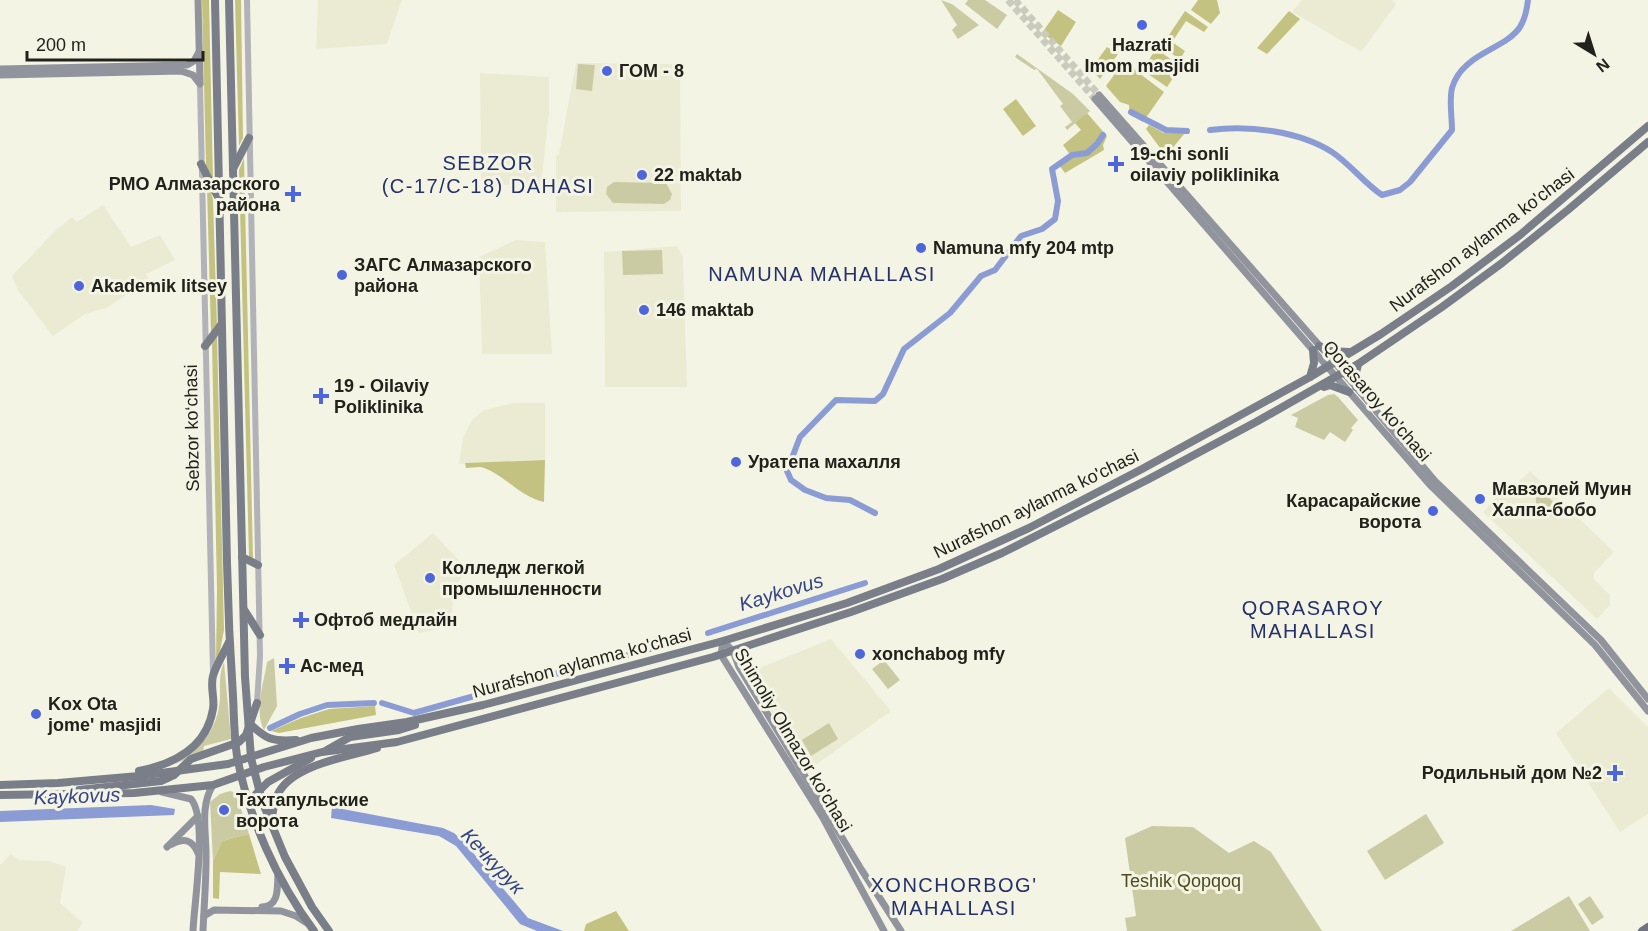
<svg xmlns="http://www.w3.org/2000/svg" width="1648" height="931" font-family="Arial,sans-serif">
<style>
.built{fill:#ebebd4}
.green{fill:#cbcba3}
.forest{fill:#c3c280}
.water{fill:#8b9cd5}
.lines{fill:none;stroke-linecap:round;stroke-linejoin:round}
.canal{stroke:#8b9cd5;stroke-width:6}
.secondary-tunnel{stroke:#cacabd;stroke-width:7;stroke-dasharray:7 3.5;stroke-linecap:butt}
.tertiary{stroke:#b1b3b9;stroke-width:6}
.secondary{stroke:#91949d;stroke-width:7}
.primary{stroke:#7a7e89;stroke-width:8}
.trunk{stroke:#707480;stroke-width:8}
.poi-dot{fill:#4e66db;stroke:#f4f4e5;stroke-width:2}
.labels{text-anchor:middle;stroke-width:6;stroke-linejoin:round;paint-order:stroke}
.poi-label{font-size:18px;font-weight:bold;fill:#22221c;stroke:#f4f4e5;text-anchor:start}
.street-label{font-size:18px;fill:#22221c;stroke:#f4f4e5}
.park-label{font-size:18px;fill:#4d4b19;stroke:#f4f4e5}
.neighbourhood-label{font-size:20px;letter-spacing:1.5px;fill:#24316a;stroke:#f4f4e5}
.water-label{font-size:20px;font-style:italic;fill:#344488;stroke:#f4f4e5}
</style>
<rect width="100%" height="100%" fill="#f4f4e5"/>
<g class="built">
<polygon points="318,0 402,0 387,44 316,49"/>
<polygon points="1302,0 1392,0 1396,4 1362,51 1360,51 1292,12"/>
<polygon points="576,63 680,64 681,211 556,212 556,157 559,154"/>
<polygon points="480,73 549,77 549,112 541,186 481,184"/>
<polygon points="103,205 131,247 160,235 175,260 146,274 149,281 106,308 85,314 53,336 18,290 12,276 57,229 72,217 77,222"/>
<polygon points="516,240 545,242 552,354 482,354 479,257"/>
<polygon points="677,246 683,257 687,387 605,387 604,252"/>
<polygon points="513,403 545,403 545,460 459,464 463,438 472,420 484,410"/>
<polygon points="1530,471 1614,552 1594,573 1594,579 1610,595 1610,605 1597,619 1483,512 1501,493 1514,486"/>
<polygon points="433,533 467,569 455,587 450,627 419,633 394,565"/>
<polygon points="831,639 891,711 807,771 747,673"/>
<polygon points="1609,688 1648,727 1648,814 1620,832 1556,733"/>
<polygon points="11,854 19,860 49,861 66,867 60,903 83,923 77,931 0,931 0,865"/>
</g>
<g class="green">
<polygon points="941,0 952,4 979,25 958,39 952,30 957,25"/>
<polygon points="968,0 985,0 1007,15 997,29 965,4"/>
<polygon points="1017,54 1073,94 1090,111 1067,130 1065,127 1072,122 1060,106 1063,104 1037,69 1034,70 1015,57"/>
<polygon points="578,64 595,65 592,91 576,89"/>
<polygon points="614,182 666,183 672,194 670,200 664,204 613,203 606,194 607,187"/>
<polygon points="662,250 663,274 623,275 622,251"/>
<polygon points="1334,394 1338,397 1358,420 1351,428 1353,430 1345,442 1330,432 1324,440 1295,427 1298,418 1291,415 1328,395"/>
<polygon points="1539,494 1546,495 1562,510 1562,517 1555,519 1536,503 1536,498"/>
<path d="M274,658L277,706L264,730C254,711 264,682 267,662Z"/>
<polygon points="884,660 900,680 888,689 872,669"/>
<path d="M224,662L231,739L204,746L203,752L175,764C201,750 220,726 220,695C220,682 219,674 224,662Z"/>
<polygon points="829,723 838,739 811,756 802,740"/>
<polygon points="230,791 236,793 249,834 222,841 213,861 210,802 220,794"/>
<polygon points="1426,814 1444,843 1385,880 1367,851"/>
<polygon points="1152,826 1193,827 1229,853 1254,841 1271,852 1322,931 1127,931 1125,918 1136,916 1125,838"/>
<polygon points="1569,896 1590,931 1511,931"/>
<polygon points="1590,896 1604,917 1592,925 1578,904"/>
</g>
<g class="forest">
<polygon points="202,0 209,0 213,179 206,166"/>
<polygon points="235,0 241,0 243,138 239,146"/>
<polygon points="1198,0 1217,0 1220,13 1211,24 1191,10"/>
<polygon points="1058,10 1076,22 1061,46 1042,33"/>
<polygon points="1185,11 1208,27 1204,32 1186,21 1172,42 1185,51 1180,59 1161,47"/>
<polygon points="1289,11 1300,19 1267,54 1257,48"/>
<polygon points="1107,47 1118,54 1100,79 1091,69"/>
<polygon points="1156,49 1181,66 1167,87 1142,70"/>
<polygon points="1125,60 1130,61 1135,70 1164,92 1143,122 1130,115 1129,105 1120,102 1106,86"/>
<polygon points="1016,99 1036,126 1023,136 1003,109"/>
<polygon points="1087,113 1107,136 1103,145 1104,150 1065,173 1059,165 1071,156 1063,145 1081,130 1075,123"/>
<polygon points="1149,125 1164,133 1185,133 1166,156 1146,129"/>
<polygon points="244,158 253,559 249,557 239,170"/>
<polygon points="207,188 210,188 213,200 217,326 211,333"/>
<polygon points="217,336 224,630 218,661 216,661 217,589 212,343"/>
<path d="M545,460L544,502C520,497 499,470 480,467C476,467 470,468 466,468L465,463Z"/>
<polygon points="375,706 376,715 279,733 271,731 301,718 329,709"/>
<polygon points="249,834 261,874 220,872 219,899 213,898 213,861 222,841"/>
<polygon points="616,911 629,931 584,931 586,924"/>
</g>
<g class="water">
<polygon points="151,805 175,809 174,815 0,822 0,811"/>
<polygon points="332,807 443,828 454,833 464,842 528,918 563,931 537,931 520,924 456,846 439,836 331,818"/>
</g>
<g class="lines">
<g class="canal">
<polyline points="1131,112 1166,130 1187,131"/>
<path d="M1210,130C1249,125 1299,131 1332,152C1350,164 1364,183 1382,195L1400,190L1410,182L1452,130C1452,117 1449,100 1452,88C1462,53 1505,50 1520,27C1525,19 1527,9 1528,0"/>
<polyline points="875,513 850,500 826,498 805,490 791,480 787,471 800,437 836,400 875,401 883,394 904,349 950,313 981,276 995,270 1021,236 1042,229 1055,219 1058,201 1052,169 1072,155 1087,153 1097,144 1103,135"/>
<polyline points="708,633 865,583"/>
<polyline points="628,655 682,640"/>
<polyline points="533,680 618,657"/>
<polyline points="482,694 528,682"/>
<polyline points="382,703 414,713 478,695"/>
<polyline points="270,728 300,714 327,705 374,703"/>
</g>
<g class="secondary-tunnel">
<polyline points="1008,0 1095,99"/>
<polyline points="1015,0 1099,95"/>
</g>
<g class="tertiary">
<polyline points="247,0 260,656 257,703"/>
<polyline points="200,84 213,674"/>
</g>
<g class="secondary">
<polyline points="198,0 200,82"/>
<polyline points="0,69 187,65 194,61 199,52"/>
<polyline points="0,75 181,71 193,75 200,84"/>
<polyline points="1099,95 1356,387 1435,481 1601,640 1648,699"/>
<polyline points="1095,99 1430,485 1595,645 1648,711"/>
<polyline points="723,641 733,651 739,667 861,869 901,931"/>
<polyline points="723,641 721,655 823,818 884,931"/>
<path d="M162,792L191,799C208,819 194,903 193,931"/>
<path d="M172,844C184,838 192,839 198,853"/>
<polyline points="167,847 198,816"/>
<path d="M262,907C280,906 277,887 278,873"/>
<polyline points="204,916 214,910 281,911 296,916 307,923"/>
<path d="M203,931C204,907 206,883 206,860C207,835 199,807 213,785"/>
</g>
<g class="primary">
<path d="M215,0L227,563C228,608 230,652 233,696C234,716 234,736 237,756C248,817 277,881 314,931"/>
<polyline points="229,0 245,677 251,758 262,801 285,857 312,907 329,931"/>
<polyline points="201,164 218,197"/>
<polyline points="233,169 249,138"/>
<polyline points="205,346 221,325"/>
<polyline points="1319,346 1330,351 1349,352"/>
<polyline points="1310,377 1314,363 1313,350"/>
<polyline points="1324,387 1330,385 1349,392"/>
<polyline points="1356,387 1355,376 1358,365"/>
<polyline points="242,557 258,565"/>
<polyline points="245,611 260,635"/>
<path d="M249,723C266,739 272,742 296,740"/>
<polyline points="327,750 350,737 399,730 415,725"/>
<path d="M139,771C174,764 207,747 213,709C215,699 210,687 213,676C216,665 224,653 229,642"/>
<polyline points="0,785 58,783 139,776 228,764 311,738 358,729 407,722 483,705 723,641 847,603 939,569 1029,528 1142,469 1310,377 1381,334 1452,286 1520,235 1648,126"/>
<polyline points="79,790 161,781 174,775 191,759 239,742 246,735 257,703"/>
<polyline points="256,794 268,782 311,758"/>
<polyline points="0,795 134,793 213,785 264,767 322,752 397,742 713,657 851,612 942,579 1002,553 1147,480 1256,422 1358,364 1442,307 1502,263 1569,209 1648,142"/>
<path d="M271,824C273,813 273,801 279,792C295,764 348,757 377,748"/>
</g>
<polyline class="trunk" points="1642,931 1648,927"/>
</g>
<g class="poi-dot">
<circle cx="1142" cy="25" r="6"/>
<circle cx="607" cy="71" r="6"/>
<path d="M1113 155h6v6h6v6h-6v6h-6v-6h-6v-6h6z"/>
<circle cx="642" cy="175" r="6"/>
<path d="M290 185h6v6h6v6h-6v6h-6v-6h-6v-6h6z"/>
<circle cx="921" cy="248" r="6"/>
<circle cx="342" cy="275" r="6"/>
<circle cx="79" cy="286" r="6"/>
<circle cx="644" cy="310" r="6"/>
<path d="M318 387h6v6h6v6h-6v6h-6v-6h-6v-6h6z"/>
<circle cx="736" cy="462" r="6"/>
<circle cx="1480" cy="499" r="6"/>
<circle cx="1433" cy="511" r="6"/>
<circle cx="430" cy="578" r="6"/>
<path d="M298 611h6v6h6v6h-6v6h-6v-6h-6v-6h6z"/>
<circle cx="860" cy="654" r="6"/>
<path d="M284 657h6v6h6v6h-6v6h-6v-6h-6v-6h6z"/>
<circle cx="36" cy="714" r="6"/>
<path d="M1612 764h6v6h6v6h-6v6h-6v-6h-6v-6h6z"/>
<circle cx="224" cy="810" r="6"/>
</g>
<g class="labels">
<g class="poi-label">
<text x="1142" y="51" text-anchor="middle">Hazrati<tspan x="1142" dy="21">Imom masjidi</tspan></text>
<text x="619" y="77">ГОМ - 8</text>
<text x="1130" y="160">19-chi sonli<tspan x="1130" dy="21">oilaviy poliklinika</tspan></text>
<text x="654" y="181">22 maktab</text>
<text x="280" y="190" text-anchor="end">РМО Алмазарского<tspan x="280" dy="21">района</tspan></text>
<text x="933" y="254">Namuna mfy 204 mtp</text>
<text x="354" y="271">ЗАГС Алмазарского<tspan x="354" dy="21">района</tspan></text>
<text x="91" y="292">Akademik litsey</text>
<text x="656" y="316">146 maktab</text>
<text x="334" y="392">19 - Oilaviy<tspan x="334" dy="21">Poliklinika</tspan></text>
<text x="748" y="468">Уратепа махалля</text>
<text x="1492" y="495">Мавзолей Муин<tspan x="1492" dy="21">Халпа-бобо</tspan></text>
<text x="1421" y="507" text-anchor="end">Карасарайские<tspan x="1421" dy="21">ворота</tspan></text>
<text x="442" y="574">Колледж легкой<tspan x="442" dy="21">промышленности</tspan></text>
<text x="314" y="626">Офтоб медлайн</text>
<text x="872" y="660">xonchabog mfy</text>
<text x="300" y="672">Ас-мед</text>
<text x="48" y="710">Kox Ota<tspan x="48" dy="21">jome' masjidi</tspan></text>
<text x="1602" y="779" text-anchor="end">Родильный дом №2</text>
<text x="236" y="806">Тахтапульские<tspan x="236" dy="21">ворота</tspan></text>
</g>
<g class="street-label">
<text transform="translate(1482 240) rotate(-37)" y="6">Nurafshon aylanma ko'chasi</text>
<text transform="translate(1377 401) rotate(49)" y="6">Qorasaroy ko'chasi</text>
<text transform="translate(192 428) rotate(-91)" y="6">Sebzor ko‘chasi</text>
<text transform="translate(1036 504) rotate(-26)" y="6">Nurafshon aylanma ko'chasi</text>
<text transform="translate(582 663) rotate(-15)" y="6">Nurafshon aylanma ko'chasi</text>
<text transform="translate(793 740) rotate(59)" y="6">Shimoliy Olmazor ko'chasi</text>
</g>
<g class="park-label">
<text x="1181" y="887">Teshik Qopqoq</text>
</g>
<g class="neighbourhood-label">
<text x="488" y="170">SEBZOR<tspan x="488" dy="23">(C-17/C-18) DAHASI</tspan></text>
<text x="822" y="281">NAMUNA MAHALLASI</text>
<text x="1313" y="615">QORASAROY<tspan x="1313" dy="23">MAHALLASI</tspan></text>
<text x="954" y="892">XONCHORBOG'<tspan x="954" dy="23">MAHALLASI</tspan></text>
</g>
<g class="water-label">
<text transform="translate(781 592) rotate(-17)" y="7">Kaykovus</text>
<text transform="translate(77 796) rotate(-2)" y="7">Kaykovus</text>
<text transform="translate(493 861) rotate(47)" y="7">Кечкурук</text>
</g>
</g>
<g transform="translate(1594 54) rotate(142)" stroke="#f4f4e5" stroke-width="4.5" paint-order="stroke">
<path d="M0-4.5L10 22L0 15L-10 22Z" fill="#22221c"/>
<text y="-9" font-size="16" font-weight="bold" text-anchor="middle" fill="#22221c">N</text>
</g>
<path d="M27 51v9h176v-9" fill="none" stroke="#22221c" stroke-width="3"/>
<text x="36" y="51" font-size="18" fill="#22221c" stroke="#f4f4e5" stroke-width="4.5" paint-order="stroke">200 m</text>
</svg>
